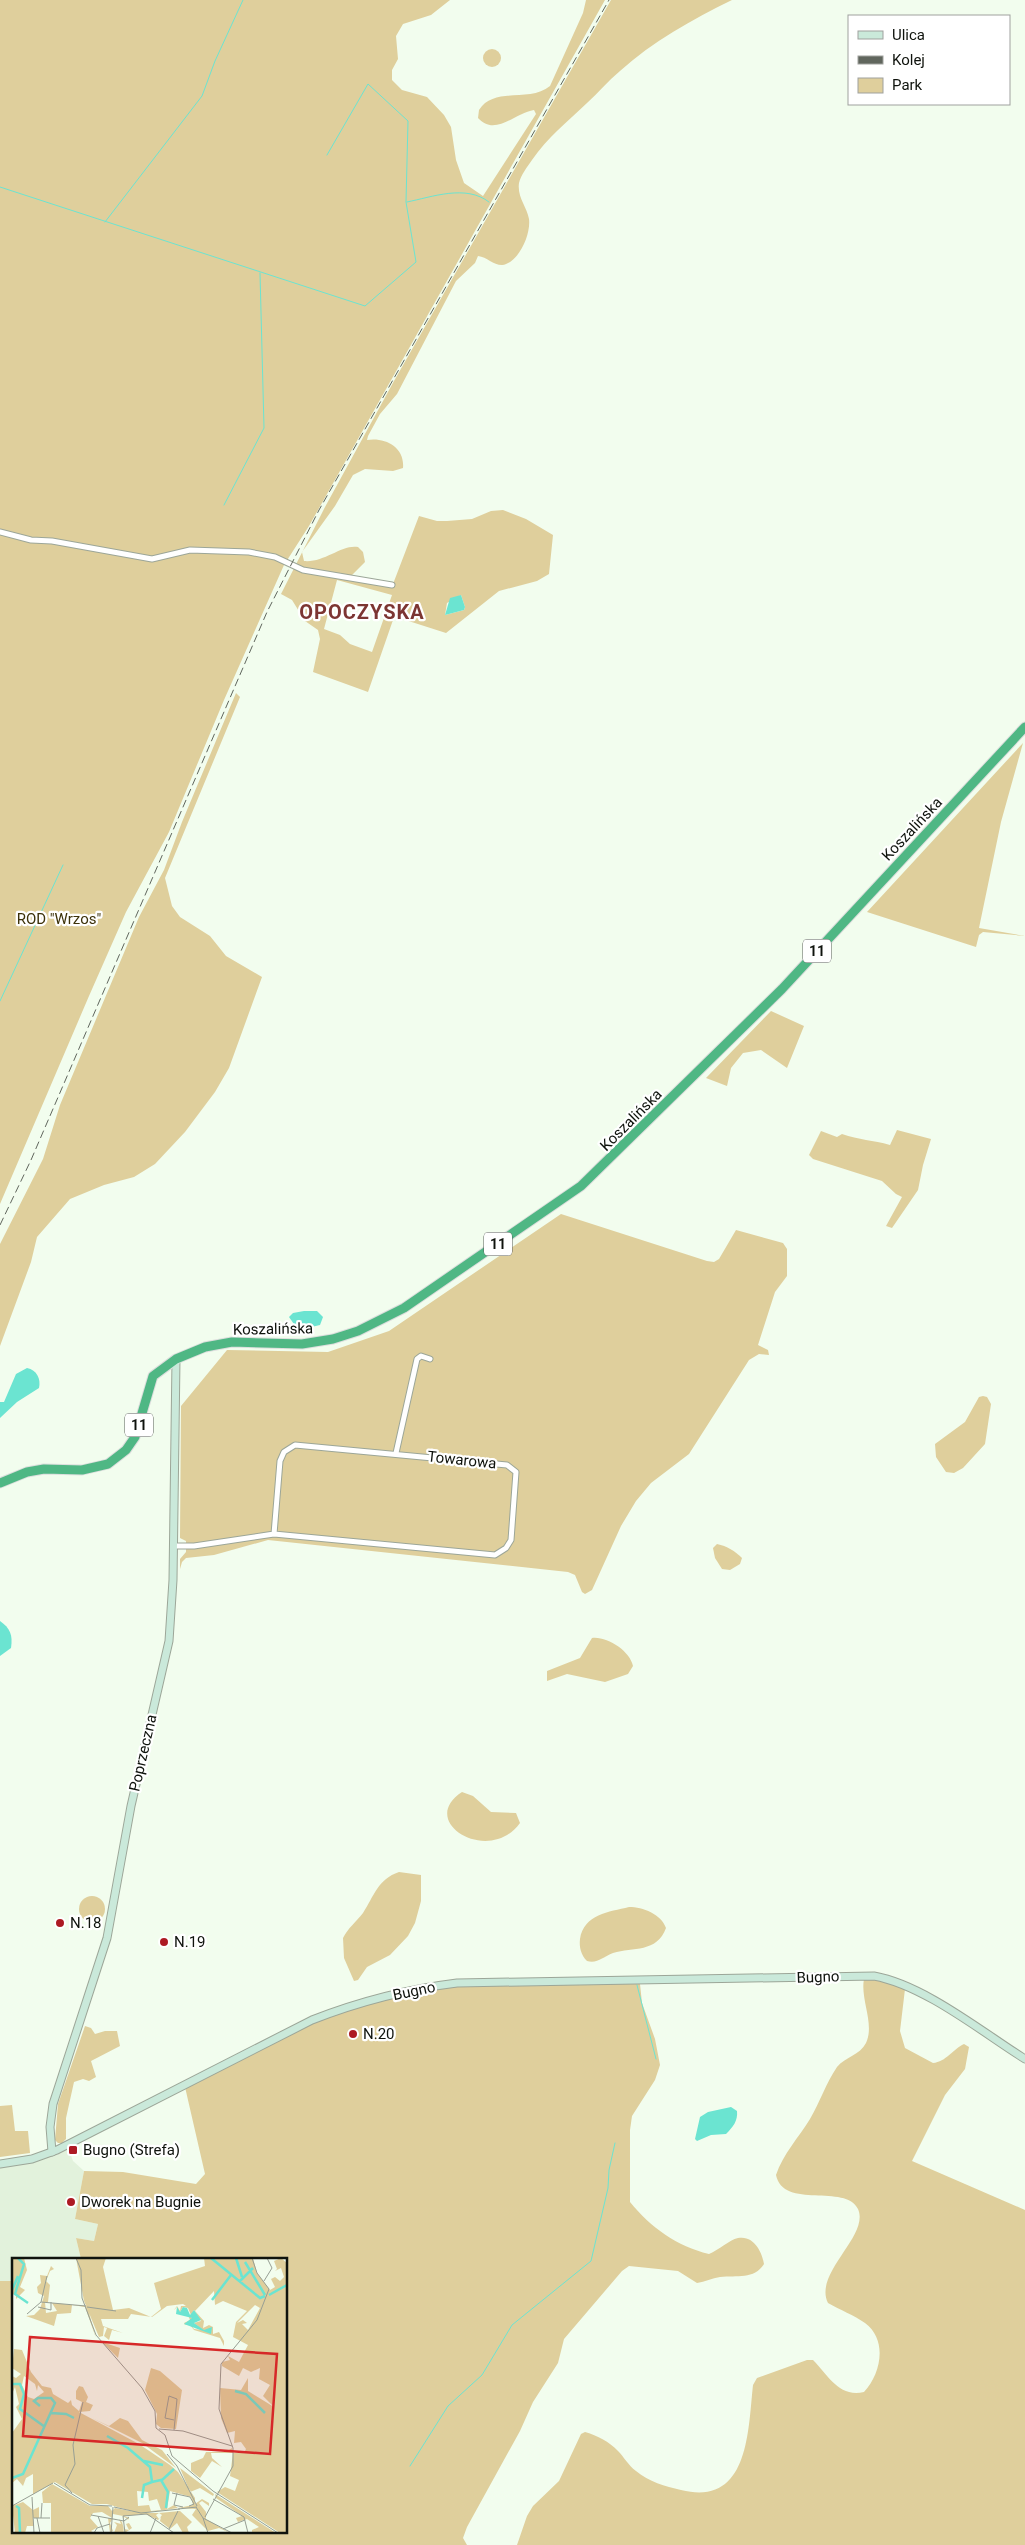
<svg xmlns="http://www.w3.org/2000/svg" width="1025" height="2545" font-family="Roboto,sans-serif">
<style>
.built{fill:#e2f2dc}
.green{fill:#dfcf9c;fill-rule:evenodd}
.water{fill:#6be4d1}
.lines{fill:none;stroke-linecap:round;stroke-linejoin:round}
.stream{stroke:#6be4d1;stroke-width:1}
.street-casing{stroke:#9ca698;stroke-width:7}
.secondary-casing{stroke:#9ca698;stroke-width:9}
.highway-casing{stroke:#dddedd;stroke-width:11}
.street{stroke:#fff;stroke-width:5}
.secondary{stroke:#cae9da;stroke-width:7}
.highway{stroke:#4fb784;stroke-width:9}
.rail{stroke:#60665d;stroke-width:1;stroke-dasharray:8 4;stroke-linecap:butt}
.poi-dot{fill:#ad1a23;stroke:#fff;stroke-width:2}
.labels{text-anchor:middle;stroke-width:4.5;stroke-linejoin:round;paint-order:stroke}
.shield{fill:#fff;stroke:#575a56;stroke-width:1}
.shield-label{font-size:14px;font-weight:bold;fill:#0f130d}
.street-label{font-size:15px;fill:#0f130d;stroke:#fff}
.park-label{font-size:15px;fill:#3c3109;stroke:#fff}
.poi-label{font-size:15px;fill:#0f130d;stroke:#fff;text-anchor:start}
.district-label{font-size:20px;font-weight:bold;letter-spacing:1px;fill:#7c3532;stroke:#fff}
.inset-river{fill:none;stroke:#6be4d1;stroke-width:2.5}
.inset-road{fill:none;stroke:#979f94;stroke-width:1}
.view{fill:#d62828;fill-opacity:0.15;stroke:#d62828;stroke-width:2.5}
.inset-edge{fill:none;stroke:#0f130d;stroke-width:2.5}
</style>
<rect width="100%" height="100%" fill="#f2fdee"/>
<polygon class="built" points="68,2147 73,2161 84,2171 75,2219 98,2224 94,2241 76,2238 81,2259 14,2259 14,2281 0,2281 0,2167"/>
<g class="green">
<path d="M0,0H450L431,15L403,24L396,36L398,59L392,70V80L402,90L427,97L444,115L451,127L456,160L464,183L483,196L536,114L534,110C515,113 495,137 478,118L479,110C494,86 530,103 550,86L583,13L586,0H605L309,526L284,565L224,700L169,832L126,912L89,996L0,1204Z"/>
<path d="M611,0H732C693,19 652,42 620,71C608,81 598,93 587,103C568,121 547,138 532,160C527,167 521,175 519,183C517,197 527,207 529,219C531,234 519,263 502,265C493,265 487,257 478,256L475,263L456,281L397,394L380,414L368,436L367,440C385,437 405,447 403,468L393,471L365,469L353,475L335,506L302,552L304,561C324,563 342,544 358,547L363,552L365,562L351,576L393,584L419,516L437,521H447L472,519L491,511L503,510L526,519L553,535L549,574L537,581L499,591L446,633L396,617L393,620L368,692L313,672L320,639L318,630L305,621L292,600L281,594L325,507L394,381ZM337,580L392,595L372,652L350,644L340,635L324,629ZM461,595L465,607L464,610L445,615L447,603Z"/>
<circle cx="492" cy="58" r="9"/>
<polygon points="236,693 240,697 165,878 172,906 180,917 210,936 226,956 262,977 229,1068 215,1092 185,1132 155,1164 134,1177 104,1185 70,1199 37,1237 31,1262 0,1346 0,1244 43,1159 60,1105 139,917 164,870 182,822"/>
<polygon points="1023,743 1001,822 979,928 1025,936 983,932 979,935 976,947 867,912"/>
<polygon points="771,1011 804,1026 787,1068 761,1050 743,1053 731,1068 727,1086 706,1078"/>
<path d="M897,1130L931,1139L923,1165L918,1190L892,1228L886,1226L902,1197L896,1194L882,1181L813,1159L809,1155L821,1131L837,1137L842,1134C859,1140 873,1140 890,1145Z"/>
<polygon points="561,1214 707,1261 714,1262 719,1259 736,1230 783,1243 787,1249 787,1276 775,1292 758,1345 768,1350 769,1355 759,1354 749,1360 689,1454 651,1483 636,1501 621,1526 592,1590 585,1594 582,1592 575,1575 568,1572 268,1540 214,1555 186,1558 182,1562 180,1569 180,1559 186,1552 186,1541 180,1538 181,1406 227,1350 328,1352 389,1331"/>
<polygon points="983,1396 987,1397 991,1404 985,1444 963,1468 954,1473 946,1472 936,1457 935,1444 965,1422 979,1397"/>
<path d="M717,1544C727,1546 735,1551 742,1558L740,1564L730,1570L722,1569L715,1558L713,1548Z"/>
<path d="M592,1638C607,1636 630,1651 633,1666L628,1674L605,1682L567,1674L547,1681V1671L580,1658Z"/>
<path d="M462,1792L473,1796L491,1812L516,1813L520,1823C489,1866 416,1822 462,1792Z"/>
<path d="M399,1872L421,1875V1901L415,1923L408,1936L390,1955L367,1967L358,1980L354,1981L344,1958L343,1938C348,1928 356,1922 363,1913C374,1896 378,1879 399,1872Z"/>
<circle cx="92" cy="1909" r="13"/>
<path d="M629,1907C643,1907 661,1914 666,1928C657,1953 633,1947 613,1953C603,1957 597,1964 587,1961C581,1955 579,1947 580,1939C584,1914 609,1912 629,1907Z"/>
<path d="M864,1979L883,1981L905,1989L900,2031L905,2048L933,2063C946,2062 953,2049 964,2044L969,2047L965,2069L945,2095L912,2161L1025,2210V2545H517L527,2516L533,2506L559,2481L581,2434L585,2432C596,2435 610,2442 618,2451C624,2457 628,2465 636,2471C649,2482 665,2486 681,2490C749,2507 748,2431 753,2385L757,2378L807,2360H813C828,2375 839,2398 864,2392C881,2374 888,2340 865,2323C854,2315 840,2310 828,2303C813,2273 870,2236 858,2209C846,2183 783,2210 776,2175C783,2154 799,2137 810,2119C820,2102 826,2083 837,2067C845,2057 860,2055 866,2043C875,2024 860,1999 864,1979Z"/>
<path d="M510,1984H640L642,2003L655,2039L660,2065L655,2080L632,2116L630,2130V2202C651,2228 677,2246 709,2254C719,2250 729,2240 738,2238C754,2235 762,2252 764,2264C754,2280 737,2275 720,2277C712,2278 705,2282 697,2283L678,2271L629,2266L622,2271L564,2339L558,2363L533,2402L520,2431L467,2527L463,2538L467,2545H0V2281H14V2531H286V2259H81L76,2238L94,2241L98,2224L75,2219L84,2171L123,2172L196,2184L205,2174L185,2087L313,2022L353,2008L421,1991L457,1986Z"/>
<polygon points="85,2026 91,2028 95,2034 105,2031 117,2031 120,2046 91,2061 96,2077 89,2081 83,2079 74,2082 66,2118 66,2139 62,2143 58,2143 55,2140 58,2104"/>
<polygon points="12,2105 15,2131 28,2131 30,2153 0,2157 0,2106"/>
</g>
<g class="water">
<polygon points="461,595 465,607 464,610 445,615 450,598"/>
<polygon points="304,1311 317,1311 323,1317 320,1325 307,1328 296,1327 289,1317 293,1313"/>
<path d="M27,1368C37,1370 41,1379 39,1388L17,1402L0,1418V1402H4L16,1374Z"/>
<path d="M0,1621C10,1628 13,1635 11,1648L0,1656Z"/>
<path d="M731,2107L737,2111C738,2121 733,2127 726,2134L711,2135L697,2141L695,2139L700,2117L708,2112Z"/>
</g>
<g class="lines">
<g class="stream">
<polyline points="0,187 365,306 416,262 406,202 408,121 368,84 327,155"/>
<path d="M407,202C432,197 466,184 489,202"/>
<polyline points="105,222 202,96 215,61 243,0"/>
<polyline points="224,505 264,428 260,273"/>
<polyline points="0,1001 63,865"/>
<polyline points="637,1985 656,2059"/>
<polyline points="410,2466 448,2406 482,2375 512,2325 591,2261 608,2188 609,2170 615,2143"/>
</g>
<g class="street-casing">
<g id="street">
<polyline points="0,532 31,540 52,541 152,559 190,550 249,552 275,557 303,570 392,585"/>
<polyline points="396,1453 417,1359 421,1356 430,1359"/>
<polyline points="174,1546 194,1546 274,1534 495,1555 506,1548 511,1540 516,1472 507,1465 295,1445 284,1452 280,1461 274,1534"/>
</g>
</g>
<g class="secondary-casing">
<g id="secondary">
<polyline points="52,2152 50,2127 53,2104 107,1938 131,1806 169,1641 173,1580 176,1359"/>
<path d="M0,2164L32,2159L57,2150L312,2020C358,2002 408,1989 457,1983L874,1976C924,1985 982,2032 1025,2059"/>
</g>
</g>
<g class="highway-casing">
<polyline id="highway" points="0,1483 27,1472 44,1469 82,1470 108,1464 126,1450 135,1437 153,1376 176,1359 205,1347 232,1342 302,1344 333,1339 358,1331 404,1308 581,1186 782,989 1025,727"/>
</g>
<use href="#street" class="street"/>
<use href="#secondary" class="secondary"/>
<use href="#highway" class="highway"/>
<polyline class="rail" points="0,1225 31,1160 267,612 319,510 609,0"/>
</g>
<g class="poi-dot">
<circle cx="60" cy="1923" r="5"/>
<circle cx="164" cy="1942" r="5"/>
<circle cx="353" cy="2034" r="5"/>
<rect x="68" y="2145" width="10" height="10" rx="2.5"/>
<circle cx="71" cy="2202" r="5"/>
</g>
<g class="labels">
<g class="shield">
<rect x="803" y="939.5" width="28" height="23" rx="4"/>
<rect x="484" y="1232.5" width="28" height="23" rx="4"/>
<rect x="125" y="1413.5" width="28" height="23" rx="4"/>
</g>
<g class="shield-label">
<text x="817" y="956">11</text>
<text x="498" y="1249">11</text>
<text x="139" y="1430">11</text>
</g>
<g class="street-label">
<text transform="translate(912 829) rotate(-47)" y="5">Koszalińska</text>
<text transform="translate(631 1120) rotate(-45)" y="5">Koszalińska</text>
<text transform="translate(273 1329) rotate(-1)" y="5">Koszalińska</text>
<text transform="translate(462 1460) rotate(6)" y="5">Towarowa</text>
<text transform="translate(143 1753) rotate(-77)" y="5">Poprzeczna</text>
<text transform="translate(818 1977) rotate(-2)" y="5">Bugno</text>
<text transform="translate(414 1991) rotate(-12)" y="5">Bugno</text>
</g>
<g class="park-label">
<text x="59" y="924">ROD "Wrzos"</text>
</g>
<g class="poi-label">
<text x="70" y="1928">N.18</text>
<text x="174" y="1947">N.19</text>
<text x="363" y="2039">N.20</text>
<text x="83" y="2155">Bugno (Strefa)</text>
<text x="81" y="2207">Dworek na Bugnie</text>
</g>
<g class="district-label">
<text x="362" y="619">OPOCZYSKA</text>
</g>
</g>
<g transform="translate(12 2258)">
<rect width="275" height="275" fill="#f2fdee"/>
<path d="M0,0H12L15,12L8,29L13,32L4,41V35L0,37ZM64,0H94L91,9L101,52L117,50L139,59L149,51L142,25L193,8L192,0H241L245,15L258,32L263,29L259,21L263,19L268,23L272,19L269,10L263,13L265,11L262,3L269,0L275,5V275H268L205,234L213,229L223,233L227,222L218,218L221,195H232L234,191L229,184L222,185L223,173L215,175L209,160L208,130L229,132L236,120V133L262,149L251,138L258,127L247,121L248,110L239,114L231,110L227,118L210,108V104L218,102L216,98L227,104L236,87L221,79L224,64L235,53L211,43L203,47L202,33L183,53L192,63L191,70L197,67L201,69V76L207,74L212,83V88L208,80L182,72L178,67H174L172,66V65L178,62L176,57L181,61L172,66L179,67L182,71L191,72L182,65L189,63L182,52L179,57L176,50L171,49L168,54L166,53L165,49L162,52L165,48L168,53L169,48H174L171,46L155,48L140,59L119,56L116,61H89L91,68L111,75L106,100L90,84L108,90L111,75L100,72L97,82L92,78L95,70L92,69L91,78L87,79L72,43ZM243,47L248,50L236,72L230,66L235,65L231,62L225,65ZM39,8L42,11L38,13L34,23L38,27L36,44H33L34,55L45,53L40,45L74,48L77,55L84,80L73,49L60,47L59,55L45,56L42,68L14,58L22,57L28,51L32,38L26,35L25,29L29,25L28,17L35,18ZM2,91L10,92L19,114L30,128L39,130L41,136L56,145L59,142L60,147L67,153L70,144L64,141V133L67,128L71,129L76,139L74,144L81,147L78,153L67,154L127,186L158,207L166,214L183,240V246L190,241L197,245V248L190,243L187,245L194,254V261L218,275L207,270L196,273L180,257L184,251L166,250L181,247L179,239L158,233L155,251L162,247L166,250L132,255H147L144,257L147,261L150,257L147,255L168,253L180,264L175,269L177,275H171L165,265L158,271L148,263L149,259L146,262L133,256L112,258L117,260V261L110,264L112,271L117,272L114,266L117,265L120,270L113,275L111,269L112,275H102L105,267L102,264L109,266L107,261L110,264L116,261L112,259L111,262V258L101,256L100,260L106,261L101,260L98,265L101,273L98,275L96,260H100L90,254L81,255L78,260L86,269L79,273L82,275H39V245H31L30,234L40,226L78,248H96L100,253L103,250L123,254L95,246H80L43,224L14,240L21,236V216L14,220L11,228L5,221L0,225V175L10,161L4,149L7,146L3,129L0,136V118L4,120L9,116L0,110ZM12,118L23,126L25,133L26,127L32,134L22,141L16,139L10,127ZM125,233L136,234L137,243L145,241L149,252L139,253L137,247L126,248ZM139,110L148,113L170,132L164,171L149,170L144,166L145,156L133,132ZM80,160L97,168L108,160L116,163L130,182L150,192L164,210L130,185ZM220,190L221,195H199L200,200L210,209L200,203L188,220L179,213V205L191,200L194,194H214ZM168,210L202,236L201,238L188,230L178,234ZM203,236L264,275H240V272L247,269L235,261L226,264L224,260L230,258L204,240ZM11,244L21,252L27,249V260H21L22,268H15L13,275H3L0,248Z" fill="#dfcf9c" fill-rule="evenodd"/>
<path d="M165,49L168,54L171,49L175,50L178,57L182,52L189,62L182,65L192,72L200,69L199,76L172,66L180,60L164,56Z" fill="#6be4d1"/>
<path class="inset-river" d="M6,0L12,6L3,36L16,45M199,0L248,40L253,38M224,0L230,19M233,4L253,37M228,23L241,10M0,32L6,18M257,37L275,27M200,42L219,17M0,126H8L12,136L8,151L33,169M223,133L234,136L253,155M39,155L54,156L62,160M95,178L116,190L138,209L140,224L149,222L156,234L154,250M132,203L151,207M0,220L11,216L43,145L39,140H26L22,143L28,148M150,222L162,211M130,240L132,227L140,224M4,248L7,250L8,275"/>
<path class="inset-road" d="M64,0L69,12L70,40L84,77L130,130L143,153L144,170L153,177L160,198L201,233L266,275M252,23L260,10L255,0M29,44L74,48M26,49L39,52V44M75,49L104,53M15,56L29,44L35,18M162,162L153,160L157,138L165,141L162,172M147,171L171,173L220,188M155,196L165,208L185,248M42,225L78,247L100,248M60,235L53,227L63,206L61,187L71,144M160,235L178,239L182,246L177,248M165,235L162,247L171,249M20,239L22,275M201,241L232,259L236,275M0,248L41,225M102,249L129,255L168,251M184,249L191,260L220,275M166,251L185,249M79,257L112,263L117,259M86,258L92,275M193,259L221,208V190L207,151L209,106L245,62L257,31L245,15L240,0M22,260H38M25,260L28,275M29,260L30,245M191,260L196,275M157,271L166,253M211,271L233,262M82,275L85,270L98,266M99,275L101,249M113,275L111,258L135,256L162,275M138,275L144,260"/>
<path class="view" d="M18,79L265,96L258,196L11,178Z"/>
<rect width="275" height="275" class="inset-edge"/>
</g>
<rect x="848" y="15" width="162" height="90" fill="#ffffff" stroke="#9fa19e"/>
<rect x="858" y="31" width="25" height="8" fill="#cae9da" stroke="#9fa19e"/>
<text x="892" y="40" font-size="15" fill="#0f130d">Ulica</text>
<rect x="858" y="56" width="25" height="8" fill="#60665d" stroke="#9fa19e"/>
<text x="892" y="65" font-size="15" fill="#0f130d">Kolej</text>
<rect x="858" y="78" width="25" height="15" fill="#dfcf9c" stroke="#9fa19e"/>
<text x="892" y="90" font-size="15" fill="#0f130d">Park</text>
</svg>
